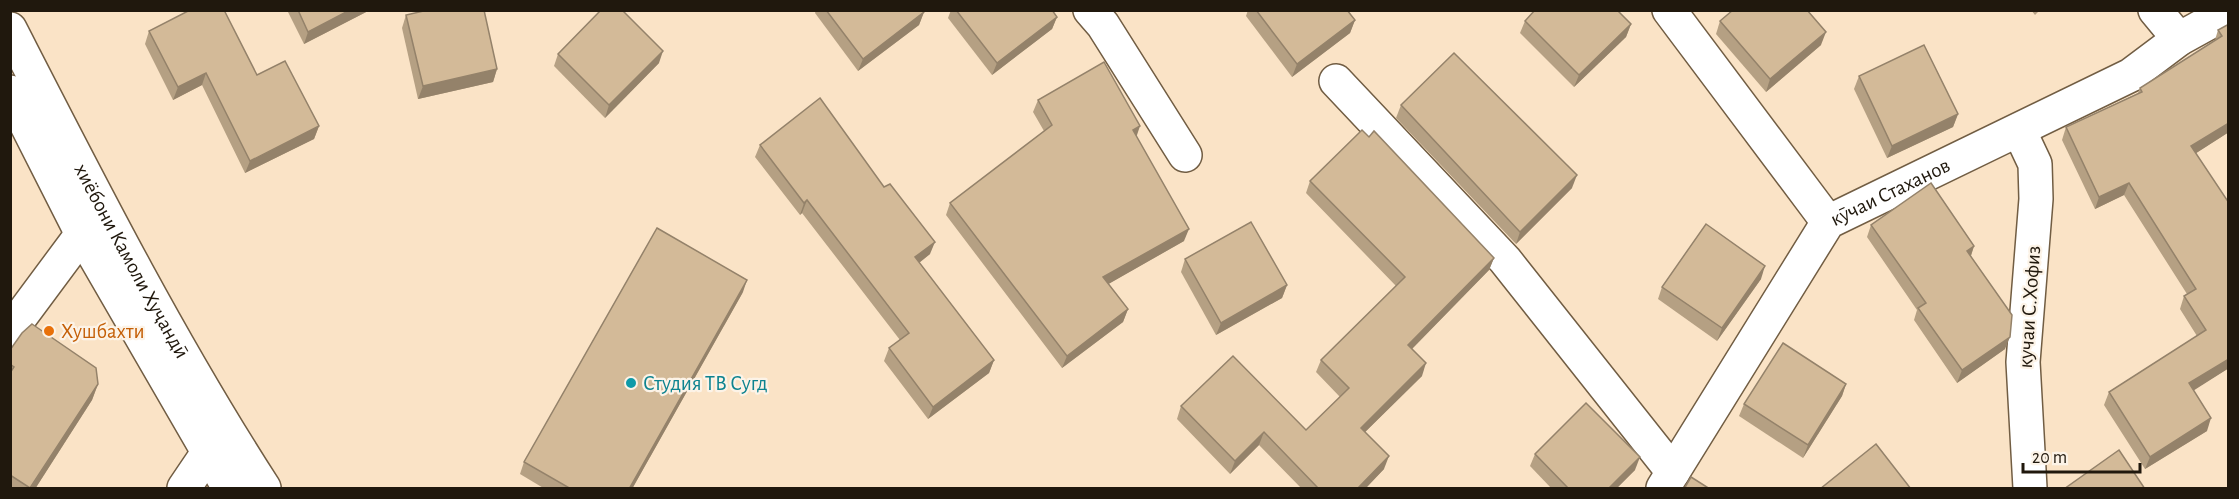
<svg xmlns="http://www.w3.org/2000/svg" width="2239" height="499" font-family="'Alegreya Sans',sans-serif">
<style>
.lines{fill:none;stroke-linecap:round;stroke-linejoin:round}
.street-casing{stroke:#715d43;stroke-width:36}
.primary-casing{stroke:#715d43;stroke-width:36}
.street{stroke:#fff;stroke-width:33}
.primary{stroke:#fff;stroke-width:33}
.wall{fill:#b5a083}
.shaded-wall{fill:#94826a}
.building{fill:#d3ba98;stroke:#94826a;stroke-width:1.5}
.food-dot{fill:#e8710a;stroke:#fcf3e7;stroke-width:2}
.culture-dot{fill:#0f9aa8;stroke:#fcf3e7;stroke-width:2}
.labels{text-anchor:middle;stroke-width:4.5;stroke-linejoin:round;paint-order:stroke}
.street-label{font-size:21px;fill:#20180d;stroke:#fcf3e7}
.food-label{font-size:21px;fill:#c56008;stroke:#fcf3e7;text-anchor:start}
.culture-label{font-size:21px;fill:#0d838f;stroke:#fcf3e7;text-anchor:start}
</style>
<rect width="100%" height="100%" fill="#fae3c6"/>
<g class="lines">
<g class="street-casing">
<g id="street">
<polyline points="1090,10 1103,25 1185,155"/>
<polyline points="1669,10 1828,222"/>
<polyline points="2155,10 2179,39"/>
<polyline points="1336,81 1505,260 1673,472"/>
<polyline points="2019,130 2035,164 2036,199 2023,362 2030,488"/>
<polyline points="10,331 82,234"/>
<polyline points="184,488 207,454"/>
<path id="s1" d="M1663,488L1828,222L2131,75L2179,39L2228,12"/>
</g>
</g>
<g class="primary-casing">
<g id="primary">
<path id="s2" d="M10,29C90,185 169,341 264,488"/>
<polyline points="10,92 82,234 229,488"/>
</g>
</g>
<use href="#street" class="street"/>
<use href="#primary" class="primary"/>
</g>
<g class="wall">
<polygon points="287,10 370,10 304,44"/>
<polygon points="816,10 922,10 924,12 919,25 858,71 815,13"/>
<polygon points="951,10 1052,10 1057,17 1052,29 992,75 948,18"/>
<polygon points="1248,10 1347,10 1355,20 1350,33 1292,77 1246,16"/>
<polygon points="2031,10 2040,10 2035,15"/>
<polygon points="406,15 497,69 493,82 418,99 402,28"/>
<polygon points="1525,21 1631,24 1626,37 1574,87 1520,33"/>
<polygon points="1720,21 1821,45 1766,92 1716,34"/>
<polygon points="2229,24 2229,132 2196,153 2229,368 2193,390 2207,431 2145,469 2104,405 2109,392 2197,336 2180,309 2184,296 2187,294 2124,195 2095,209 2062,140 2066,127 2138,93 2140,88 2215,40 2218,30"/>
<polygon points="149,31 257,75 319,126 314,139 245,173 202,85 173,100 145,44"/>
<polygon points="558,54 659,63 605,118 554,66"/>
<polygon points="1859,76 1958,114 1953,127 1887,158 1854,89"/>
<polygon points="1038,100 1136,136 1184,241 1108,284 1128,309 1123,322 1062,368 946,215 950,203 1044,131 1033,112"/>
<polygon points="1401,105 1572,188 1516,244 1396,118"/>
<polygon points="760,145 930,254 919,263 994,360 989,373 928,419 884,361 889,348 900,340 802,213 800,215 755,157"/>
<polygon points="1310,181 1494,258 1489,270 1412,349 1422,376 1365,432 1384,469 1365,489 1302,489 1259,445 1230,474 1177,419 1181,406 1306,430 1340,397 1316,372 1321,360 1396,286 1306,193"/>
<polygon points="1871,225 1974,246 1971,256 2005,349 1957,383 1914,320 1917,310 1867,237"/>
<polygon points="1185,259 1287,285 1282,298 1216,335 1181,272"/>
<polygon points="1761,279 1717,341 1658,299 1662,287"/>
<polygon points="743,292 632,489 545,489 520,474 524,462"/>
<polygon points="10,350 98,384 92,400 35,489 10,489"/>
<polygon points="1846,384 1842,396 1803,458 1739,416 1744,404"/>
<polygon points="1535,454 1635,470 1616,489 1552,489 1530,466"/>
</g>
<g class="shaded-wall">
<polygon points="350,10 370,10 304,44 308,32"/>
<polygon points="924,12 919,25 858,71 863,59"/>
<polygon points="1057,17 1052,29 992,75 997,63"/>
<polygon points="1355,20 1350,33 1292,77 1297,64"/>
<polygon points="1631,24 1626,37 1574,87 1579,75"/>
<polygon points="1826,32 1821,45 1766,92 1770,79"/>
<polygon points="663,51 659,63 605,118 609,105"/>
<polygon points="497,69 493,82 418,99 423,86"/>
<polygon points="206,73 202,85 173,100 178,87"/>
<polygon points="1958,114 1953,127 1887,158 1892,146"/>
<polygon points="2229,123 2229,132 2187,159 2191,146"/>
<polygon points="319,126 314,139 245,173 250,161"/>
<polygon points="1140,126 1136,138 1133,130"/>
<polygon points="1577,175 1572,188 1516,244 1520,232"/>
<polygon points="2129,183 2124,195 2095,209 2099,197"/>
<polygon points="807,200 802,213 800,215 804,203"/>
<polygon points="1189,229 1184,241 1098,290 1103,277"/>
<polygon points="935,242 930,254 910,270 915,257"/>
<polygon points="1974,246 1970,258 1967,251"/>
<polygon points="1494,258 1489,270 1404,357 1408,345"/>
<polygon points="1765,266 1761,279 1717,341 1722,328"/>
<polygon points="747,280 743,292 632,489 629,489"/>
<polygon points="1287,285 1282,298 1216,335 1221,323"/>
<polygon points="1128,309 1123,322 1062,368 1067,356"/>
<polygon points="2010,337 2005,349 1957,383 1962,370"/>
<polygon points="2229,359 2229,368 2185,396 2189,383"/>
<polygon points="994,360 989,373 928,419 933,407"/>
<polygon points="1426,363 1422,376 1356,441 1361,428"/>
<polygon points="98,384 92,400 35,489 30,489"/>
<polygon points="1846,384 1842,396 1803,458 1808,445"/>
<polygon points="2211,418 2207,431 2145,469 2150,457"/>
<polygon points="1264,432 1259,445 1230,474 1235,461"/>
<polygon points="1389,456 1384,469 1365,489 1357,489"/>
<polygon points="1640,457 1635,470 1616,489 1608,489"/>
</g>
<g class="building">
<polygon points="190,10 224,10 257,75 285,61 319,126 250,161 206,73 178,87 149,31"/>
<polygon points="298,10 350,10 308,32"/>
<polygon points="428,10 484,10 497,69 423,86 406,15"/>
<polygon points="601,10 622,10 663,51 609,105 558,54"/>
<polygon points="826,10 922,10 924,12 863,59"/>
<polygon points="956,10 1052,10 1057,17 997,63"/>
<polygon points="1256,10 1347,10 1355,20 1297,64"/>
<polygon points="1535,10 1617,10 1631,24 1579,75 1525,21"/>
<polygon points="1733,10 1807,10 1826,32 1770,79 1720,21"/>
<polygon points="2229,24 2229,123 2191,146 2229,203 2229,359 2189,383 2211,418 2150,457 2109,392 2206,330 2184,296 2196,289 2129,183 2099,197 2066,127 2142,92 2140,88 2222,36 2218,30"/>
<polygon points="1924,45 1958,114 1892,146 1859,76"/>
<polygon points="1454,53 1577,175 1520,232 1401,105"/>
<polygon points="1104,62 1140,126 1133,130 1189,229 1103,277 1128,309 1067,356 950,203 1052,125 1038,100"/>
<polygon points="820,98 884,187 890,184 935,242 915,257 994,360 933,407 889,348 909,333 807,200 804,203 760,145"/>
<polygon points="1362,130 1369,137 1374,131 1494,258 1408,345 1426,363 1361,428 1389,456 1357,489 1319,489 1264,432 1235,461 1181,406 1233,356 1306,430 1349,388 1321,360 1405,277 1310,181"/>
<polygon points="1931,183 1974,246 1967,251 2012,315 2010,337 1962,370 1918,308 1926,303 1871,225"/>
<polygon points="1251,222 1287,285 1221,323 1185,259"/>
<polygon points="1706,224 1765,266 1722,328 1662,287"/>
<polygon points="657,228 747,280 629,489 571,489 524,462"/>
<polygon points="32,324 96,368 98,384 30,488 10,475 10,373 14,367 10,364 10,350 22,333"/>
<polygon points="1783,343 1846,384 1808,445 1744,404"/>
<polygon points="1586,403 1640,457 1608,489 1569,489 1535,454"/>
<polygon points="1876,444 1911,489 1820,489"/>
<polygon points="2119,450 2145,489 2064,489"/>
<polygon points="1691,477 1710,489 1684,489"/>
</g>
<circle class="food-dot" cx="49" cy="331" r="6"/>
<circle class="culture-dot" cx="631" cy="383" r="6"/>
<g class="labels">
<g class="street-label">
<text dy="7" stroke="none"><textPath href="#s1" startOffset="382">кӯчаи Стаханов</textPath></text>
<text dy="7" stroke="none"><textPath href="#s2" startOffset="262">хиёбони Камоли Хуҷандӣ</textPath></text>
<text transform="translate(2029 307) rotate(-86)" y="7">кучаи С.Хофиз</text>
</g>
<g class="food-label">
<text x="61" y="338">Хушбахти</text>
</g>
<g class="culture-label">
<text x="643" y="390">Студия ТВ Сугд</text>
</g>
</g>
<rect width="2239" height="499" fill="none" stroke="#20180d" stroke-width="24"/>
<path d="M2023 463v9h117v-9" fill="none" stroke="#20180d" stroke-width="3"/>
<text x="2032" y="463" font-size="18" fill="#20180d" stroke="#fcf3e7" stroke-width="4.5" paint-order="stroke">20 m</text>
</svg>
